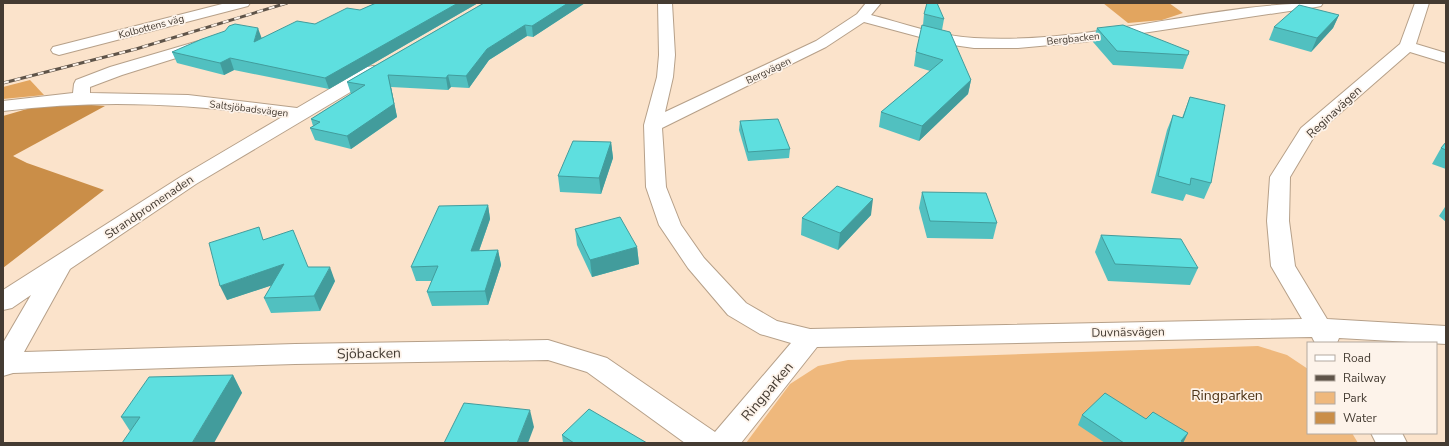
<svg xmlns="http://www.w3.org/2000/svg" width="1449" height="446" font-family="'Nunito Sans',sans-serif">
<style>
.green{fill:#efb87c}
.forest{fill:#e2a55f}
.water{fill:#ca8e48}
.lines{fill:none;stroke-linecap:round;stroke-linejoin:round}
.minor-casing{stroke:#b6a089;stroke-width:2}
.minor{fill:#fff;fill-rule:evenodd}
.rail-casing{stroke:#5f5449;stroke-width:3}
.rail{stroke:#fdf3ea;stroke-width:2;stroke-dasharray:6;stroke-linecap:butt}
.wall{fill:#51c0c0}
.shaded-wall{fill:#429c9c}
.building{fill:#5edfdf;stroke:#429c9c}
.labels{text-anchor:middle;stroke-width:3.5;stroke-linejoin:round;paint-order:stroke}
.far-street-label{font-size:10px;fill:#443b32;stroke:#fdf3ea}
.street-label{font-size:12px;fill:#443b32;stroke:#fdf3ea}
.near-street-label{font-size:14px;fill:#443b32;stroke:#fdf3ea}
.near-park-label{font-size:14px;fill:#4e3417;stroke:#fdf3ea}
</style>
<rect width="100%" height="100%" fill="#fbe3cb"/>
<polygon class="green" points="1258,346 1287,355 1308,369 1308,433 1352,433 1358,443 746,443 790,384 818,366 848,360"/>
<g class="forest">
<polygon points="1103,3 1169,3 1183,13 1162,20 1128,23"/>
<polygon points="30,80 44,95 3,99 3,87"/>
</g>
<polygon class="water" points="51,102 105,106 13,156 27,163 104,190 3,268 3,116"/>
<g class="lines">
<g class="minor-casing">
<g id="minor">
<polygon points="226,3 250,3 248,6 59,55 53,53 51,50 53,47"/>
<path d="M658,3H672L675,55L673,77L665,112L816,41L857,14L866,3H881L871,15C905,24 939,36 974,38C1092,45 1206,3 1323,3L1321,6L1316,7L1083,42L1018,48H974L946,44L864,22L826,47L662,128L666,187L681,225L704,258L746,303L777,321L810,329L1302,319L1271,266L1267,221L1270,177L1301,128L1400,44L1415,3H1429L1416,44L1446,53V63L1410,52L1315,135L1290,177L1289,221L1295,266L1327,319L1446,326V344L1339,338L1337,343H1315L1312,337L817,347L741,443H685L587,372L548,360L295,364L13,373L3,376V343L31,295L12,308L3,310V290L182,176L282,117C189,103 97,99 3,111V101L73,93L74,84L76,80L110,67L202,40L208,42L210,45L208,48L122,75L90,87V93L188,95L297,108L367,67L373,66L379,67L381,71L379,75L196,184L70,269L24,352L295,344L548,340L607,358L715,432L791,343L760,334L728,315L688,268L659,225L646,187L644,125L657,77L659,55Z"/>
<polygon points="1371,433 1402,433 1407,443 1376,443"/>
</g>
</g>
<use href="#minor" class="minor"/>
<g class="rail-casing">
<polyline id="rail" points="3,83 136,49 287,3"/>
</g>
<use href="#rail" class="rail"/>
</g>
<g class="wall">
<polygon points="376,3 478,3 329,89 234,70 224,75 177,63 172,52 261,38 315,24 360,10"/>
<polygon points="484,3 585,3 533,37 527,36 489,60 469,88 451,87 448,90 391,87 397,117 351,149 315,140 310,128 313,126 311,119 351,94 347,82"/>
<polygon points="924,14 944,19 942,30 971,80 968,94 919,141 879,127 881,112 930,71 914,66 916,52 923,25"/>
<polygon points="1339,15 1333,28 1311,52 1269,40 1274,27"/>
<polygon points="1097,28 1188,55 1183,69 1113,65 1093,42"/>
<polygon points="1190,97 1211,183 1204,199 1186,194 1183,201 1151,193 1167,130 1173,115 1182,118"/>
<polygon points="740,121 790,149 789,158 748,161 739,130"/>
<polygon points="611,142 613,158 601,194 560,192 558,176"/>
<polygon points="1446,142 1446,169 1432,164 1441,148"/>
<polygon points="922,192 997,223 993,239 927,238 919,208"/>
<polygon points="488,205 490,219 479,251 498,250 501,265 488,305 432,306 427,292 432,281 416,281 411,267"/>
<polygon points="1445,207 1446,207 1446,222 1439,216"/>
<polygon points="871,215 838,250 801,235 802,218"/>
<polygon points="575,229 637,247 639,264 592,277 577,245"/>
<polygon points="1101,235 1198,268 1190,285 1108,281 1095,252"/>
<polygon points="264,239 308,267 335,281 320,311 271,313 264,298 272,285 227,300"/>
<polygon points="233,375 242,393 130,431 121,417"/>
<polygon points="1082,415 1146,419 1188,433 1183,443 1184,443 1105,443 1078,425"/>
<polygon points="562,435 647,443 563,443"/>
</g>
<g class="shaded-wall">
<polygon points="458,3 478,3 329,89 325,78"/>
<polygon points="568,3 585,3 533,37 532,26"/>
<polygon points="1339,15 1333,28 1311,52 1317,38"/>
<polygon points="525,25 527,36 489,60 469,88 466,76 487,49"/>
<polygon points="258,28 262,39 254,42"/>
<polygon points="230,58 234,70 224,75 220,63"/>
<polygon points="388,75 391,87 397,117 351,149 347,136"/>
<polygon points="448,75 451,87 448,90 446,78"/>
<polygon points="971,80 968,94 919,141 922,126"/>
<polygon points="611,142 613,158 601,194 599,178"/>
<polygon points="873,199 871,215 838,250 840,233"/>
<polygon points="488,205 490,219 474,265 471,251"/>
<polygon points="637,247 639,264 592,277 590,260"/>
<polygon points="498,250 501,265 488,305 485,291"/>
<polygon points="284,264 291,279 227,300 220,286"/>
<polygon points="330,267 335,281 320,311 314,296"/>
<polygon points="233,375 242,393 214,443 192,443"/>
<polygon points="530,410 534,427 528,443 517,443"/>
<polygon points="1188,433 1183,443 1181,441"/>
</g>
<g class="building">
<polygon points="376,3 458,3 325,78 230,58 220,63 172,52 202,39 225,31 229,26 235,24 258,28 254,42 297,21 315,24 347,8 360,10"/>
<polygon points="484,3 568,3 532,26 525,25 487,49 466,76 448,75 446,78 388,75 394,104 347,136 310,128 320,122 311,119 365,85 347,82"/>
<polygon points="927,3 937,3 944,19 924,14"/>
<polygon points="1299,5 1339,15 1317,38 1274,27"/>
<polygon points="922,25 950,32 971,80 922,126 881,112 943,60 916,52"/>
<polygon points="1123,25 1189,51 1188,55 1117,51 1097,28"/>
<polygon points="1190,97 1225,105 1211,183 1191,178 1190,185 1158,176 1173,115 1183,118"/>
<polygon points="778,119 790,149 748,152 740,121"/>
<polygon points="573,141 611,142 599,178 558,176"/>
<polygon points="1446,142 1446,150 1441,148"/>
<polygon points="837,186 873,199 840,233 802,218"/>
<polygon points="922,192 986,193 997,223 930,221"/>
<polygon points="488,205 471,251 498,250 485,291 427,292 438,266 411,267 439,206"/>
<polygon points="620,217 637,247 590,260 575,229"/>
<polygon points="259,227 263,240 293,230 308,267 330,267 314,296 264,298 284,264 220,286 209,243"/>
<polygon points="1101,235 1181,239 1198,268 1115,264"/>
<polygon points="233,375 192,443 122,443 140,417 121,417 149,377"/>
<polygon points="1105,393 1146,419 1153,412 1188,433 1181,441 1184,443 1124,443 1082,415"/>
<polygon points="464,403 530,410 517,443 444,443"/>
<polygon points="589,409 647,443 574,443 562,435"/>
</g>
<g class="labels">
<g class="far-street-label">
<text transform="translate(151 26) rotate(-15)" y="4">Kolbottens väg</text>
<text transform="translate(1073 38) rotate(-6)" y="4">Bergbacken</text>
<text transform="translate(768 70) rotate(-26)" y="4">Bergvägen</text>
<text transform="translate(249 108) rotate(7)" y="4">Saltsjöbadsvägen</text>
</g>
<g class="street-label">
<text transform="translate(1334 112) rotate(-43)" y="4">Reginavägen</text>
<text transform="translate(149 207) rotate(-34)" y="4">Strandpromenaden</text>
<text transform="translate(1128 332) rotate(-1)" y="4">Duvnäsvägen</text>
</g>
<g class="near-street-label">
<text transform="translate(369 353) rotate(-1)" y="5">Sjöbacken</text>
<text transform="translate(767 391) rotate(-50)" y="5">Ringparken</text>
</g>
<g class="near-park-label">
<text x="1227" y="400">Ringparken</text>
</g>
</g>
<rect width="1449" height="446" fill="none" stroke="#443b32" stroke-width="8"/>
<rect x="1307" y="342" width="130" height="92" fill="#fdf3ea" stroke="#b3a9a0"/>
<rect x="1315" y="355" width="20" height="6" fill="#ffffff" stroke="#b3a9a0"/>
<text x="1343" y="362" font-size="12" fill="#443b32">Road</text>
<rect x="1315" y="375" width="20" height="6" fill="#5f5449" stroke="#b3a9a0"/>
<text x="1343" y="382" font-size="12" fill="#443b32">Railway</text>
<rect x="1315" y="392" width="20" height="12" fill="#efb87c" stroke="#b3a9a0"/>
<text x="1343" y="402" font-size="12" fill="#443b32">Park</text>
<rect x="1315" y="412" width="20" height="12" fill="#ca8e48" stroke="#b3a9a0"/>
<text x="1343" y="422" font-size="12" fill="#443b32">Water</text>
</svg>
